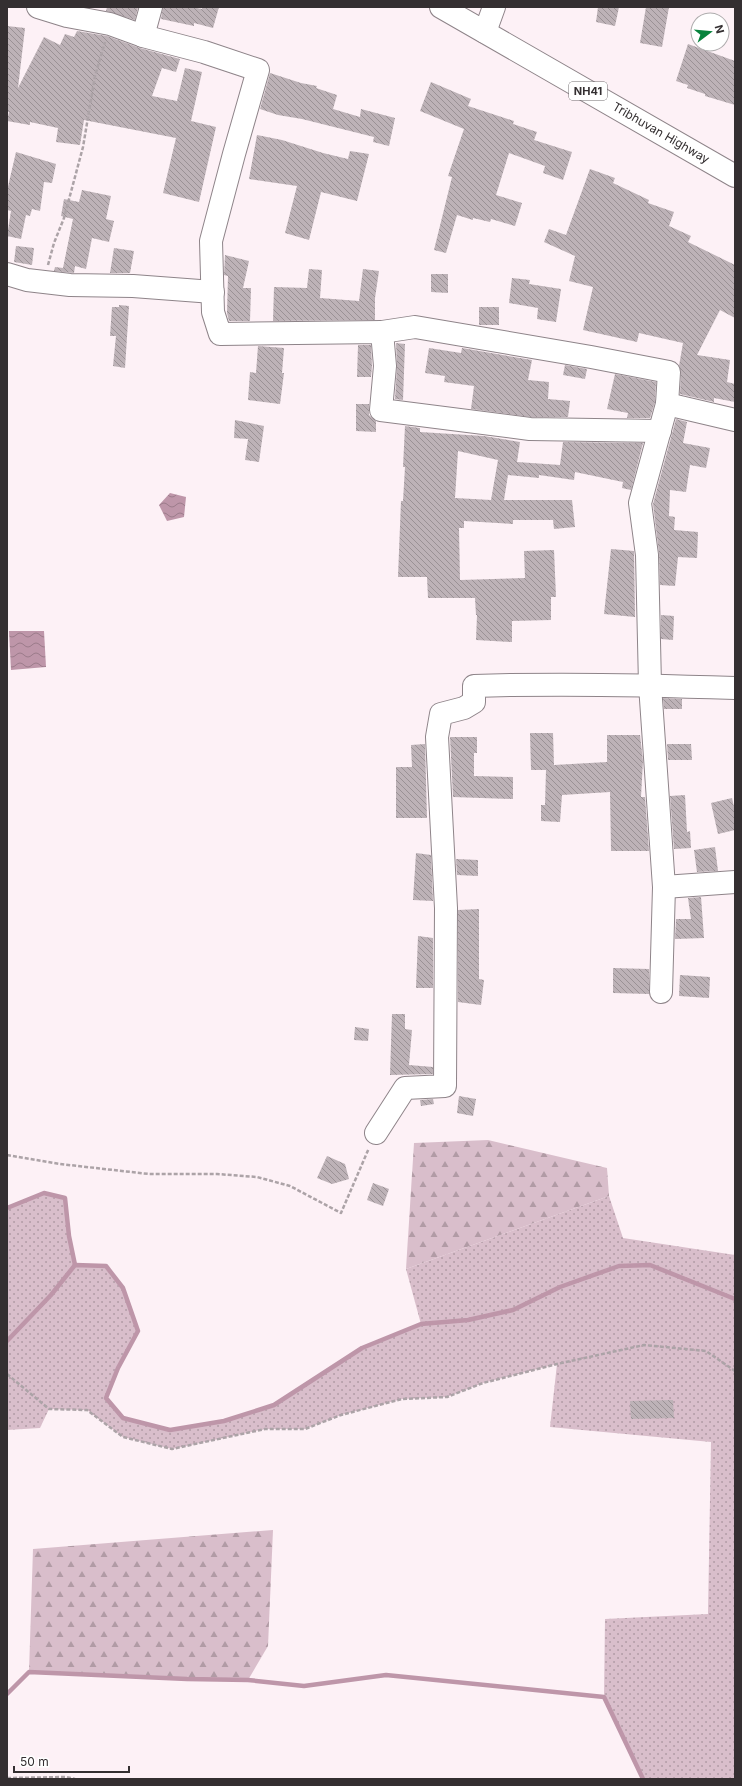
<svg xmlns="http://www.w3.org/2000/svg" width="742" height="1786" font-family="Inter,sans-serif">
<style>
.grass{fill:url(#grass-dots)}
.forest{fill:url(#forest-firs)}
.water{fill:url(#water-waves)}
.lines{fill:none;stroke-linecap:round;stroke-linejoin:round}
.stream{stroke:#be96a9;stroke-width:4.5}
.building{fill:url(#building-back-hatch);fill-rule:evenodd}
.minor-casing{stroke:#8e8489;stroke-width:24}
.highway-casing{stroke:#8e8489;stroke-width:24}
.path{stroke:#aca3a7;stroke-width:2.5;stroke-dasharray:4 2;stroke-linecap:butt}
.minor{stroke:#fff;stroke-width:22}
.highway{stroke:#fff;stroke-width:22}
.labels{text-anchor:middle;stroke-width:4;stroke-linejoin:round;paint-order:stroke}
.shield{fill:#fff;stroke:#716d6f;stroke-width:1}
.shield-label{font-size:11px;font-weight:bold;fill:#342f31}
.street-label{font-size:12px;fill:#342f31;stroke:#fff}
</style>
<defs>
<pattern id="grass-dots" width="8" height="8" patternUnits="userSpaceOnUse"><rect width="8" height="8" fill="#d9becb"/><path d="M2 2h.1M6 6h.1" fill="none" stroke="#b19ba5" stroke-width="1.8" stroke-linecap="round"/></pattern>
<pattern id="forest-firs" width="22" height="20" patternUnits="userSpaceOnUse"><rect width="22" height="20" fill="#d9becb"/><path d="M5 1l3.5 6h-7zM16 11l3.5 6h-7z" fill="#b19ba5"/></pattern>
<pattern id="water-waves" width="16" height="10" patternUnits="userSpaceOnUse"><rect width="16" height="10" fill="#be96a9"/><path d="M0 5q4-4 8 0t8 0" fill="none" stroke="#9b7b8a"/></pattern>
<pattern id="building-back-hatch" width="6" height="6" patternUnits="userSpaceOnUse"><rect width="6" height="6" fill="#bdb2b7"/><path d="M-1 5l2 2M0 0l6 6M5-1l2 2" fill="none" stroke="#9a9195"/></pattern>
</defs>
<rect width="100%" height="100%" fill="#fdf1f6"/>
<polygon class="grass" points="44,1193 65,1198 69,1236 75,1265 106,1266 123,1288 138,1331 118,1368 106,1398 123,1418 170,1430 224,1421 274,1405 362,1348 421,1324 406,1269 609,1196 623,1238 735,1255 735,1779 643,1779 604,1697 605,1619 708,1614 711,1442 550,1427 557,1364 483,1383 447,1397 402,1399 341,1415 305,1429 265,1429 172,1449 123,1437 87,1410 49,1409 40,1428 7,1430 7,1208"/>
<g class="forest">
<polygon points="488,1140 607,1168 609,1196 406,1269 414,1143"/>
<polygon points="273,1530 268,1646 248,1680 187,1679 29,1672 33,1549"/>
</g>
<g class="water">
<polygon points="170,493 186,497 184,517 167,521 159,505"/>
<polygon points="9,631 44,631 46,667 11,670"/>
</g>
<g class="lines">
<g class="stream">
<polyline points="7,1208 44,1193 65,1198 69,1236 75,1265"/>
<polyline points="7,1341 51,1295 75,1265 106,1266 123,1288 138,1331 118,1368 106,1398 123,1418 170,1430 224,1421 274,1405 362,1348 421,1324 468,1320 513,1310 560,1287 619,1266 650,1265 735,1299"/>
<polyline points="7,1694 29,1672 187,1679 248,1680 304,1686 386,1675 604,1697 643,1779"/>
</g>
</g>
<g class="building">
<polygon points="107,7 138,7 135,20 106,11"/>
<polygon points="163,7 192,7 202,9 202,7 219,7 213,28 194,23 194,26 161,19"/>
<polygon points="598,7 619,7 615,26 596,22"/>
<polygon points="646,7 669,7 662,47 640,43"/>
<polygon points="7,26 25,28 18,88 44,37 60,45 65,34 74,37 77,31 107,36 140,48 180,59 176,72 162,68 152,96 177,101 185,68 202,72 191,121 216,127 199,202 163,193 176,138 84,120 80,145 56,142 58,128 30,122 30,125 7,121 9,112 7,112"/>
<polygon points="688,44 735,61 735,105 705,96 705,94 687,88 688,85 676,81"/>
<polygon points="270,73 301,83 317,86 316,88 337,95 333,109 360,117 361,109 395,118 389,146 373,142 374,137 302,119 278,115 260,109"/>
<polygon points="431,82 471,99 468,106 514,121 513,124 537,132 534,140 572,152 563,180 543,173 545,166 509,153 496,195 522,203 515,226 491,219 490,222 473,218 473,220 457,215 446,253 434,250 452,177 448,176 464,129 420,111"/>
<polygon points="257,135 282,140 323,153 348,159 350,151 369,154 357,201 321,192 309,240 285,233 297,186 249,179"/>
<polygon points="16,152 56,164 52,183 44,182 40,211 32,209 30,216 26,215 21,239 7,236 11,211 7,210 7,191"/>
<polygon points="590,169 615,178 613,183 649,200 648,203 674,212 669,226 691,236 688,242 735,265 735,318 720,310 697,355 730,360 727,382 735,384 735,402 714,398 714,402 680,394 681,373 679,366 683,343 639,333 637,342 583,330 593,287 569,281 575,256 544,242 549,229 566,235"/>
<polygon points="82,190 111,196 106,219 114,221 109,242 92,238 86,269 75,266 74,273 54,271 55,267 63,268 73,219 61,216 64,199 79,202"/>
<polygon points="16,246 34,248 32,265 14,262"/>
<polygon points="114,248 134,251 130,273 110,273"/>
<polygon points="225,255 249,261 243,288 251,288 250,321 229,321 227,313 228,276 224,275"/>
<polygon points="309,269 322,270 320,298 359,301 363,269 379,271 375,298 375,320 273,321 274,287 307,288"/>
<polygon points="431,274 448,274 448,293 431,292"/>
<polygon points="512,278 530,280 529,284 561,289 556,322 537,319 538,308 509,303"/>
<polygon points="119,305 129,306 125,368 113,366 116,336 110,336 112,307 119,307"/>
<rect x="479" y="307" width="20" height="18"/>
<polygon points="396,343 405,344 403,400 395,399 397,367"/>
<polygon points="358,345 371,345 372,366 371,377 357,377"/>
<polygon points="258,346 284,348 282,373 284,373 280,404 248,400 250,372 256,373"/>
<polygon points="429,348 461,353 462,348 532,360 528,380 549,382 548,399 570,401 568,417 531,417 471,409 474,386 444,382 445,376 425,373"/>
<polygon points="565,365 587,369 585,379 563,375"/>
<polygon points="615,374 656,382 655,402 650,418 627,418 628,413 607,409"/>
<polygon points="356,404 369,404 369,415 376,421 376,432 356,431"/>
<polygon points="676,419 687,422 683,443 710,448 706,468 690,465 686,492 670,490 669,516 675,517 674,530 698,532 697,558 678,557 675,586 660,585 659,553 653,504"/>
<polygon points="235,420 264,426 259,462 245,460 248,439 234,438"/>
<path d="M405,426L420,428V432L484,436L520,442L517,462L560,465L563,442L643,443L631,490L622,488L623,482L575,472L574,480L539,475V478L508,475L504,500H572L575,527L554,529L553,520H513V524L464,521V528H459L460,580L525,578L524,551L554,550L556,597H551V620L512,621V642L476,640L477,615H476L475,598H428L427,577H398L401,501H403L405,467H403ZM458,451L498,460L491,500L455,498Z"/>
<polygon points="611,549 634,551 635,617 604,614"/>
<polygon points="661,615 674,616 673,640 661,639"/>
<polygon points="663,698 682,699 682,709 664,709"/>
<polygon points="530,733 553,733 554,765 607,762 607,735 640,735 643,761 641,797 645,797 649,851 611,851 610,792 562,795 560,822 541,821 541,805 545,805 546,770 531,770"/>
<polygon points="450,737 477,737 477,753 474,753 474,776 513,777 513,799 453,797"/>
<polygon points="425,744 427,818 396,818 396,767 412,767 411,745"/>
<polygon points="667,744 691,744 692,760 668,760"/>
<polygon points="685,795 687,832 690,831 691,848 674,849 670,796"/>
<polygon points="732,798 735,811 735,830 718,834 711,803"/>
<polygon points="715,847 718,871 697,872 694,850"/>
<polygon points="416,853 431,855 433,901 413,900"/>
<polygon points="456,859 478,860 478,876 457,875"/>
<polygon points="701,897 704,938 675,939 676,919 691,919 688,898"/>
<polygon points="479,909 479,979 484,980 481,1005 458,1002 458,910"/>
<polygon points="418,936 433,938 433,988 416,988"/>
<polygon points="613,968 649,969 649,994 613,993"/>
<polygon points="680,975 710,977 709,998 679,996"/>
<polygon points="392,1014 405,1014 405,1029 412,1030 409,1065 433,1067 433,1074 390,1075"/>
<polygon points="355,1027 369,1029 368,1041 354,1040"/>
<polygon points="459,1096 476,1099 473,1116 457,1113"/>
<polygon points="433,1099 434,1104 421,1106 420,1100"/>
<polygon points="327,1156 345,1164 349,1179 332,1184 317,1178"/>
<polygon points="373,1183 389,1189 383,1206 367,1200"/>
<polygon points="673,1400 674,1418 631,1419 630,1401"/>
</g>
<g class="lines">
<g class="minor-casing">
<g id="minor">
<polyline points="38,7 67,16 110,24 143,36 204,52 258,70 234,154 211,241 213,312 220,334 382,332 385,366 381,410 530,429 660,431"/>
<polyline points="485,32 494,7"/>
<polyline points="143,36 151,7"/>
<polyline points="7,274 27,280 70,285 133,286 213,292"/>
<polyline points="382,332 415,327 591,357 669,372 667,404 640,503 647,555 650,685 664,887 661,992"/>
<polyline points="667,404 735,420"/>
<polyline points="664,887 735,882"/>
<path d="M376,1133L405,1088L445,1086L446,908L437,737L441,714L464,708L474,702V686C561,683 648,685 735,688"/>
</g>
</g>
<g class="highway-casing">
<polyline id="highway" points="441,7 735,176"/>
</g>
<g class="path">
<polyline points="48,265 54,243 64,218 83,147 95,76 105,42"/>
<polyline points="7,1155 60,1164 149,1174 217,1174 257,1177 290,1186 341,1213 369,1148"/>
<polyline points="7,1374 49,1409 87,1410 123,1437 172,1449 265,1429 305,1429 341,1415 402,1399 447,1397 483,1383 557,1364 644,1345 706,1351 735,1371"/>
<polyline points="7,1778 66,1777 75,1779"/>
</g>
<use href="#minor" class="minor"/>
<use href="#highway" class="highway"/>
</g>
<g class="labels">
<rect class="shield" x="569" y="82" width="38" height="18" rx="3"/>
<g class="shield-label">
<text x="588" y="95">NH41</text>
</g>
<g class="street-label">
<text transform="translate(661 133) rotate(30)" y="4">Tribhuvan Highway</text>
</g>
</g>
<rect width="742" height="1786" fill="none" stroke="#342f31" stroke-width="16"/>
<g transform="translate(710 32) rotate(74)"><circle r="19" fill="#ffffff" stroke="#aeacad"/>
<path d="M0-3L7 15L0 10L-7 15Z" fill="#08833d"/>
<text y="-6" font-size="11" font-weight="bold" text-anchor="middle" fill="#342f31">N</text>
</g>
<path d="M14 1766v6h115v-6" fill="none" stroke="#342f31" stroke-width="2"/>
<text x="20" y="1766" font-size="12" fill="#342f31" stroke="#ffffff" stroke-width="3" paint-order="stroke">50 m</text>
</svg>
